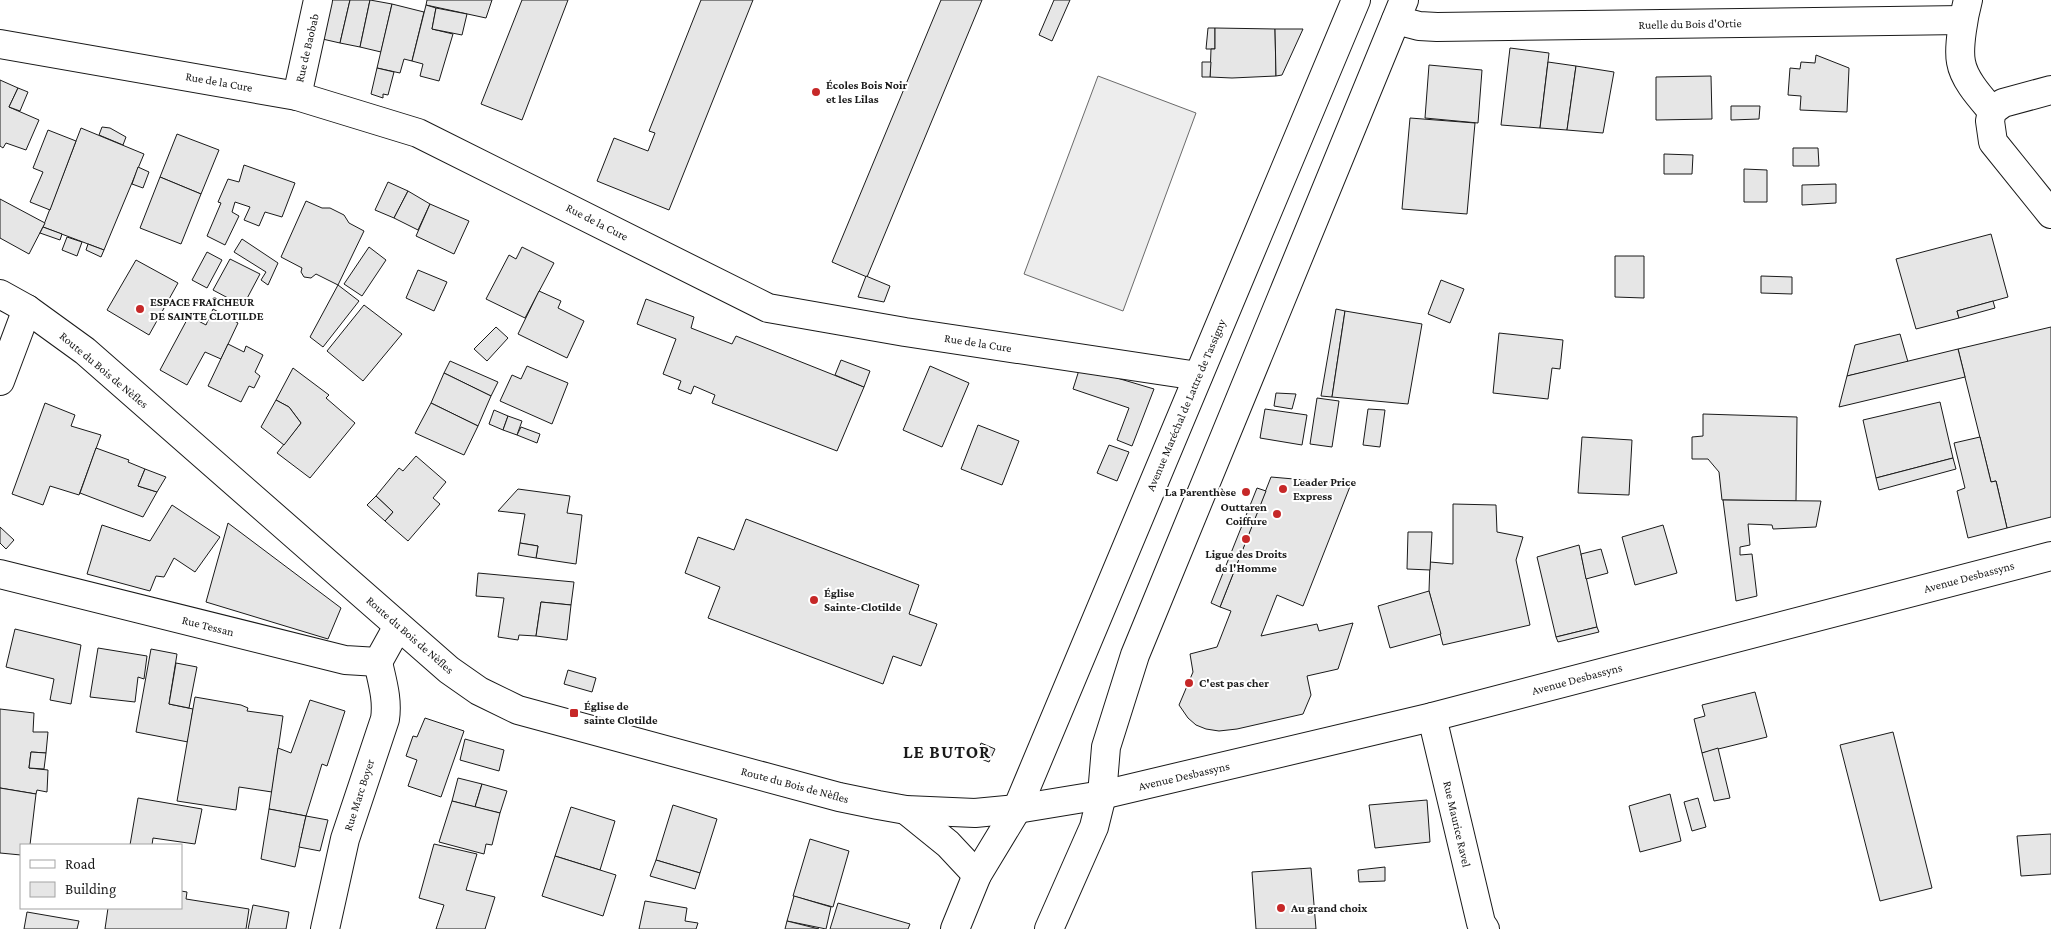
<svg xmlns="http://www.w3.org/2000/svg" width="2051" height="929" font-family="'Crimson Pro',serif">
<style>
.built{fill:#ededed;stroke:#6a6a6a}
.building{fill:#e6e6e6;stroke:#1a1a1a}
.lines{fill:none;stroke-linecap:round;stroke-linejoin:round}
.street-casing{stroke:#1a1a1a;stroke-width:30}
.secondary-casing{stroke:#1a1a1a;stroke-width:30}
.street{stroke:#fff;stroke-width:28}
.secondary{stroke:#fff;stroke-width:28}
.poi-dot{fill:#c62828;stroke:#fff;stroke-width:2}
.labels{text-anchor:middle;stroke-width:4;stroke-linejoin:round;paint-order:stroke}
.street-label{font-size:12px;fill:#1a1a1a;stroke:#fff}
.poi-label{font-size:12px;font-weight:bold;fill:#1a1a1a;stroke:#fff;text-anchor:start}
.district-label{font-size:18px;font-weight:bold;letter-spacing:1px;fill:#1a1a1a;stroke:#fff}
</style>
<rect width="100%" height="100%" fill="#fff"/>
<polygon class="built" points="1098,76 1196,113 1123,311 1024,274"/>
<g class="building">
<polygon points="327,0 350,0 340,43 318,38"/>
<polygon points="350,0 370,0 360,47 340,43"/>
<polygon points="370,0 392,4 381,52 360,47"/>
<polygon points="427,0 492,0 486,18 426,5"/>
<polygon points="522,0 568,0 522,120 481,104"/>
<polygon points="701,0 753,0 669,210 597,181 614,138 648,151 655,133 649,131"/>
<polygon points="941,0 982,0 867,277 832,262"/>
<polygon points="1054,0 1070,0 1052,41 1039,35"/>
<polygon points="392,4 424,12 412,61 404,59 400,73 377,68"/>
<polygon points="426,5 436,8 432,29 453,34 439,81 420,76 423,64 412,61"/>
<polygon points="436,8 467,14 462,35 432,29"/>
<polygon points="1208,28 1215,28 1215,49 1206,49"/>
<polygon points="1215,28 1275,29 1276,76 1232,78 1210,77 1211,49 1215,49"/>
<polygon points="1275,29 1303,29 1282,75 1276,76"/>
<polygon points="1510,48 1549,53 1540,128 1501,125"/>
<polygon points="1816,55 1849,68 1847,112 1800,110 1801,96 1788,95 1790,68 1800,69 1801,62 1815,63"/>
<polygon points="1202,62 1211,62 1210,77 1202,77"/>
<polygon points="1548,62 1576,66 1567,130 1540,128"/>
<polygon points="1429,65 1482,70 1478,123 1425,118"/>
<polygon points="1576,66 1614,72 1603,133 1567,130"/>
<polygon points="377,68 394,72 388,95 383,94 383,98 371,94"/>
<polygon points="1711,76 1712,119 1656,120 1656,77"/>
<polygon points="0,80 18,88 9,107 39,120 26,150 6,143 3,148 0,146"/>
<polygon points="18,88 28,92 20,111 9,107"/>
<polygon points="1731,106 1760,106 1759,119 1731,120"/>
<polygon points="1410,118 1475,123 1467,214 1402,209"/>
<polygon points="102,127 110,128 126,137 123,145 99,135"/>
<polygon points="81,128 144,154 104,250 43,227"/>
<polygon points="48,130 76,141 50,210 30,202 43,172 33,168"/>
<polygon points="177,134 219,150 201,194 160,177"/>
<polygon points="1793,148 1818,148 1819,166 1793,166"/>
<polygon points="1664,154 1693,155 1692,174 1664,174"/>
<polygon points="244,165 295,183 282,217 265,212 259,226 244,220 250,207 235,202 232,212 239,216 225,245 207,236 221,203 218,202 228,179 239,182"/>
<polygon points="138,167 149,172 143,188 132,184"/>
<polygon points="1744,169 1767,170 1767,202 1744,202"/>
<polygon points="160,177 201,194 181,244 140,228"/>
<polygon points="388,182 408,191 394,218 375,210"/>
<polygon points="1836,184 1836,203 1802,205 1802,185"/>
<polygon points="408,191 430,204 418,230 394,218"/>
<polygon points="0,199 45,223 29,254 0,238"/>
<polygon points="306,201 322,208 330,208 344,215 349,223 364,231 338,285 316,274 311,278 304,277 301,272 302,268 281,257"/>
<polygon points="430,204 469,221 454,254 416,236"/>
<polygon points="43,227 62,234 60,240 40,233"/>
<polygon points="1991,234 2008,297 1957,311 1959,318 1916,329 1896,259"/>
<polygon points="67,237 82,242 77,256 62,250"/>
<polygon points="242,239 278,263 268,285 261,280 266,272 234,252"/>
<polygon points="88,244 104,250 101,257 86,250"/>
<polygon points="369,247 386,260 362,296 344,284"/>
<polygon points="522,247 554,263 525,318 486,299 509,255 516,259"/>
<polygon points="207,252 222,260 207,288 192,280"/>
<polygon points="1615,256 1644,256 1644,298 1615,297"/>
<polygon points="230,259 260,274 243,306 213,290"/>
<polygon points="136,260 178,283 149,335 107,310"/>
<polygon points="418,270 447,282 434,311 406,298"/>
<polygon points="866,276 890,286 884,302 858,297"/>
<polygon points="1761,276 1792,277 1792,294 1761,293"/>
<polygon points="1441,280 1464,289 1450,323 1428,314"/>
<polygon points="338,285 359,301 323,347 310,337"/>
<polygon points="539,291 561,301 558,308 584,321 567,358 518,334"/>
<polygon points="646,299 694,317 691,328 732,344 736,336 864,387 837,451 712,403 715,395 694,386 691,394 678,389 681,381 663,374 676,339 637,324"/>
<polygon points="1993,301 1995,308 1959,318 1957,311"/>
<polygon points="364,305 402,334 363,381 327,351"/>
<polygon points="213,309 238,323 221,359 205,352 187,385 160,370 189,316 206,325"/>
<polygon points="1336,309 1345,311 1332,397 1321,396"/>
<polygon points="1345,311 1422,324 1408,404 1332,397"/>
<polygon points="496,327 508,338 487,361 474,349"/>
<polygon points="2051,327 2051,517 2007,528 1996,481 1991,482 1958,349"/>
<polygon points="1499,333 1563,340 1560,369 1552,368 1548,399 1493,393"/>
<polygon points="1900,334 1908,362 1847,376 1855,345"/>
<polygon points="228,344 244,352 246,346 263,355 255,372 260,376 254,388 249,386 241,402 208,386"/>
<polygon points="1958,349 1965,377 1839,407 1847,376"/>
<polygon points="841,360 870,371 864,387 835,375"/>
<polygon points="450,361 498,382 491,396 444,373"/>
<polygon points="527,366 568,383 552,424 500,401 512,375 521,379"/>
<polygon points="930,366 969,383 942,447 903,430"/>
<polygon points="1080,367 1154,389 1132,446 1117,440 1129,408 1073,389"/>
<polygon points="293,368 329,395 326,398 355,423 310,478 277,453 301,423 289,407 276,400"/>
<polygon points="444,373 491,396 478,426 431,403"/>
<polygon points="1276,393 1296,394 1292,409 1274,406"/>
<polygon points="1317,398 1339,401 1332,447 1310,444"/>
<polygon points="276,400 289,407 301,423 284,445 261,427"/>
<polygon points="1940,402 1953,458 1876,478 1863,420"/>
<polygon points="45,403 75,415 71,426 101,435 79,495 50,486 43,505 12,494"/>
<polygon points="431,403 478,426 464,455 415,433"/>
<polygon points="1265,409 1307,415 1302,445 1260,438"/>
<polygon points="1368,409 1385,410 1380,447 1363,445"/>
<polygon points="494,410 508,416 503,430 489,424"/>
<polygon points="1703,414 1797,417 1796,501 1722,500 1719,472 1708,459 1692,459 1692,437 1703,436"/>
<polygon points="508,416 522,421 517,435 503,430"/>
<polygon points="978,425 1019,441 1002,485 961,469"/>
<polygon points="521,427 540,434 537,443 517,435"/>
<polygon points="1582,437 1632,440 1629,495 1578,493"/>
<polygon points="1980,437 1991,482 1996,481 2007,528 1968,538 1957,491 1965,488 1954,443"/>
<polygon points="1109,445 1129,452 1117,481 1097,473"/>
<polygon points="96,448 129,460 128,462 145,469 138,486 157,492 143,517 80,493"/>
<polygon points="416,456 446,482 433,498 440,504 408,541 385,521 393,512 376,496 399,468 403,471"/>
<polygon points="1953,458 1956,469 1879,490 1876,478"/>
<polygon points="145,469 166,477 157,492 138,486"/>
<polygon points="1271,477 1351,484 1303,606 1277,595 1261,636 1317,624 1319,631 1353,623 1338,669 1307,676 1311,695 1303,714 1237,729 1219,731 1206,729 1196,725 1188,718 1179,705 1193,672 1190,654 1217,647 1231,611 1220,607"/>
<polygon points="1257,488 1266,491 1220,607 1211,603"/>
<polygon points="518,489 570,496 567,513 582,515 576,564 536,558 538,546 520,543 525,514 498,511"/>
<polygon points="376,496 393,512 385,521 367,505"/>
<polygon points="1723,500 1821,501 1816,527 1773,529 1772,525 1748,524 1750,545 1740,547 1740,555 1752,554 1757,596 1736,601"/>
<polygon points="1453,504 1496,505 1497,532 1523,537 1516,560 1530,625 1443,645 1429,591 1430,562 1453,564"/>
<polygon points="172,505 220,537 195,572 174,558 164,577 156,576 150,591 87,574 102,525 150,541"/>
<polygon points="746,519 919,585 909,614 937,624 921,666 893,656 883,684 708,618 720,587 685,573 698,537 734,550"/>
<polygon points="228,523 341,608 328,639 206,602"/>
<polygon points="1663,525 1677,573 1635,585 1622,537"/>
<polygon points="0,527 14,540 6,549 0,543"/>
<polygon points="1408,532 1432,532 1430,570 1407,569"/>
<polygon points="520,543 538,546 536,558 518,555"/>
<polygon points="1579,545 1597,627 1556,637 1537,557"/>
<polygon points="1601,549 1608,573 1586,579 1581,554"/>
<polygon points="478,573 574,582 571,605 541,602 536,636 519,635 518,640 498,637 504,598 476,596"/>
<polygon points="1429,591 1441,634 1390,648 1378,606"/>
<polygon points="541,602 571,605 567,640 536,636"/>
<polygon points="1597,627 1599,632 1558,642 1556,637"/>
<polygon points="15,629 81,645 71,704 50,700 54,679 6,667"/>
<polygon points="98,648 147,656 144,679 138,677 135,702 90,697"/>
<polygon points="151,649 177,654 169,704 193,709 188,742 136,732"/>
<polygon points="176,663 197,667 189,708 169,704"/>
<polygon points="568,670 596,678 592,692 564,684"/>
<polygon points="1755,692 1767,737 1702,753 1694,719 1705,716 1702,705"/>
<polygon points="195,697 241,705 248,708 247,711 283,716 272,792 239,787 236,810 177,801"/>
<polygon points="310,700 345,711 327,766 322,764 306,816 269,809 278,748 291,753"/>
<polygon points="0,709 34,713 33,732 48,732 46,753 31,752 29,768 48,770 47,792 37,790 36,794 0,788"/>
<polygon points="425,718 464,731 441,797 408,786 417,760 406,756 413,736 417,737"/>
<polygon points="1893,732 1932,888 1880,901 1840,745"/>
<polygon points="465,739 504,750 499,771 460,760"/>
<polygon points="981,743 995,749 989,762 976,757"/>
<polygon points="1718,748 1730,798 1714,801 1702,753"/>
<polygon points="31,752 46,753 44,769 29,768"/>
<polygon points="458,778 482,784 475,807 452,801"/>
<polygon points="482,784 507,791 500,813 475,807"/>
<polygon points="0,788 36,794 30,845 21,845 21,855 0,853"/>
<polygon points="1670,794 1681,841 1640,852 1629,806"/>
<polygon points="138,798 202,809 195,844 153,838 152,845 130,845"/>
<polygon points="1698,798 1706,827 1692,831 1684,802"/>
<polygon points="1427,800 1430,842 1375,848 1369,805"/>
<polygon points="452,801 500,813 492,845 486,844 484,854 439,842"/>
<polygon points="673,805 717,819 700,873 656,860"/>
<polygon points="571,807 615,821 600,870 555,856"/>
<polygon points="269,809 306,816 295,867 261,859"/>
<polygon points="306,816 328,820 320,851 299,847"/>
<polygon points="2051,834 2051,874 2021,876 2017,836"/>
<polygon points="810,839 849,851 833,907 793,896"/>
<polygon points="434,844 477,854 466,890 495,897 485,929 436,929 444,905 419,898"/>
<polygon points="555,856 616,875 603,916 542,896"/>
<polygon points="656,860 700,873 695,889 650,876"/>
<polygon points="1385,867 1385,881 1359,882 1358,870"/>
<polygon points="1311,868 1316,929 1256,929 1252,872"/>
<polygon points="181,891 187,892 186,899 249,909 246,929 105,929 108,908 181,908"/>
<polygon points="794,896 831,907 826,929 787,921"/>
<polygon points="645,901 687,908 685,921 698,923 696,929 639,929"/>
<polygon points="838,903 910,924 908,929 830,929"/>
<polygon points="253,905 289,912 286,929 248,929"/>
<polygon points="27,912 79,921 77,929 24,929"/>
<polygon points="787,921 819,929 785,929"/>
</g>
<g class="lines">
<g class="street-casing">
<g id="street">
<path d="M1968,0C1964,15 1958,47 1961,62C1964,80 1981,98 1992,111"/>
<polyline points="1396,20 1419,26 1437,27 1963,20"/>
<polyline points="0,44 297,96 418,133 768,308 905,332 1198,376"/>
<polyline points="2051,90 2003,103 1992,111 1990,121 1993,142 2051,214"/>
<polyline points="297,96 318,0"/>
<polyline points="0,294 27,309 85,351 449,670 479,691 518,710 839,797 878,805 906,810 975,813 1017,809 1102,795 1432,717 2051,556"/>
<polyline points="0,381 27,309"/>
<polyline points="0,574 345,660 378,662 398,626"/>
<polyline points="1432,717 1481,923 1485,929"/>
<polyline points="906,810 948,844 977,875"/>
<path d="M325,929L345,839L385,719C388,699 382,681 378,662"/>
</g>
</g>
<g class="secondary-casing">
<g id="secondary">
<polyline points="955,929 977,875 1017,809 1356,0"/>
<polyline points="1049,929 1094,827 1102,795 1106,747 1135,655 1404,0"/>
</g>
</g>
<use href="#street" class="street"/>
<use href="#secondary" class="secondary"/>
</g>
<g class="poi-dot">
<circle cx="816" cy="92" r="5"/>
<circle cx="140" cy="309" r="5"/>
<circle cx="1283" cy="489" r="5"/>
<circle cx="1246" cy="492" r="5"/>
<circle cx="1277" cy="514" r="5"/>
<circle cx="1246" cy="539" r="5"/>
<circle cx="814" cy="600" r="5"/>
<circle cx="1189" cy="683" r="5"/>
<rect x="569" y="708" width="10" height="10" rx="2.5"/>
<circle cx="1281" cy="908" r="5"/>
</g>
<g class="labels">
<g class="street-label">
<text transform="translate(1690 24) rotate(-1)" y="4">Ruelle du Bois d'Ortie</text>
<text transform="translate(307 48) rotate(-77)" y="4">Rue de Baobab</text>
<text transform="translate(219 82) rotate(10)" y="4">Rue de la Cure</text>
<text transform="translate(597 222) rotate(27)" y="4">Rue de la Cure</text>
<text transform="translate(978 343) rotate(9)" y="4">Rue de la Cure</text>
<text transform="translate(104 370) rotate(40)" y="4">Route du Bois de Nèfles</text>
<text transform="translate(1186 405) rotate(-67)" y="4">Avenue Maréchal de Lattre de Tassigny</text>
<text transform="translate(1969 577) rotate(-15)" y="4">Avenue Desbassyns</text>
<text transform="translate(208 626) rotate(14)" y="4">Rue Tessan</text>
<text transform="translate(410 635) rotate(41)" y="4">Route du Bois de Nèfles</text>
<text transform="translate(1577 679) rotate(-15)" y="4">Avenue Desbassyns</text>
<text transform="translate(1184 776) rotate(-13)" y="4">Avenue Desbassyns</text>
<text transform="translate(795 785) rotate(15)" y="4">Route du Bois de Nèfles</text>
<text transform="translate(359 795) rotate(-72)" y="4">Rue Marc Boyer</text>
<text transform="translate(1457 824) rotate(77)" y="4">Rue Maurice Ravel</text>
</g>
<g class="poi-label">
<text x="826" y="89">Écoles Bois Noir<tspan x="826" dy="14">et les Lilas</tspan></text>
<text x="150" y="306">ESPACE FRAÎCHEUR<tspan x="150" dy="14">DE SAINTE CLOTILDE</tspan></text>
<text x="1293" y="486">Leader Price<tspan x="1293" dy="14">Express</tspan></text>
<text x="1236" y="496" text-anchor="end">La Parenthèse</text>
<text x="1267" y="511" text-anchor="end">Outtaren<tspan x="1267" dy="14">Coiffure</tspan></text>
<text x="1246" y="558" text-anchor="middle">Ligue des Droits<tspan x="1246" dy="14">de l'Homme</tspan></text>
<text x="824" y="597">Église<tspan x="824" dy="14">Sainte-Clotilde</tspan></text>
<text x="1199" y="687">C'est pas cher</text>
<text x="584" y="710">Église de<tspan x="584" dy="14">sainte Clotilde</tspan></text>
<text x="1291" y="912">Au grand choix</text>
</g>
<g class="district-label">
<text x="947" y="758">LE BUTOR</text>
</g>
</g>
<rect x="20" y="844" width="162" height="65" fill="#ffffff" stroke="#a3a3a3"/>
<rect x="30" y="860" width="25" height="8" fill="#ffffff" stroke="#a3a3a3"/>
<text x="65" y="869" font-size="15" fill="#1a1a1a">Road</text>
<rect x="30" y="882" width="25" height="15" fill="#e6e6e6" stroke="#a3a3a3"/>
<text x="65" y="894" font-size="15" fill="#1a1a1a">Building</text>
</svg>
